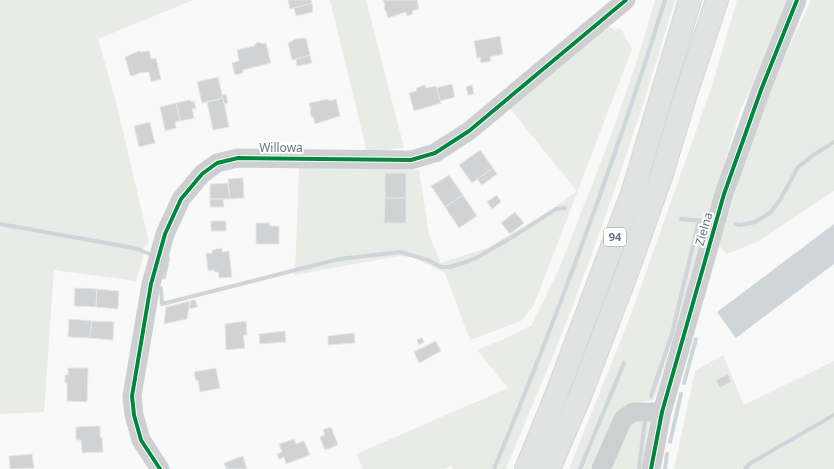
<svg xmlns="http://www.w3.org/2000/svg" width="834" height="469" font-family="'Noto Sans',sans-serif">
<style>
.green{fill:#e8ebe6}
.water{fill:#ced6d9}
.lines{fill:none;stroke-linecap:round;stroke-linejoin:round}
.stream{stroke:#ced6d9;stroke-width:4}
.building{fill:#d0d2d3;stroke:#e8e8e8}
.highway-casing{stroke:#d5d6d6;stroke-width:24}
.minor{stroke:#cecfd0;stroke-width:19}
.highway{stroke:#e1e2e2;stroke-width:22}
.cycleway-casing{stroke:#fff;stroke-width:6}
.cycleway{stroke:#00873e;stroke-width:4}
.labels{text-anchor:middle;stroke-width:4;stroke-linejoin:round;paint-order:stroke}
.shield{fill:#fff;stroke:#939fa8;stroke-width:1}
.shield-label{font-size:11px;font-weight:bold;fill:#657683}
.street-label{font-size:12px;fill:#657683;stroke:#fff}
</style>
<rect width="100%" height="100%" fill="#f9f9f9"/>
<g class="green">
<polygon points="0,0 193,0 98,39 116,102 149,242 143,248 143,259 136,281 54,270 44,412 0,414"/>
<polygon points="330,0 366,0 404,148 367,152"/>
<path d="M655,0H675C641,115 603,229 559,341C542,384 523,426 506,469H453L451,466L443,469H363L356,454L508,388L477,350L504,339L531,326L559,269L606,149L635,67Z"/>
<polygon points="737,0 791,0 740,111 654,400 631,404 595,469 569,469 630,317 712,86"/>
<polygon points="811,0 834,0 834,191 759,241 727,254 719,246 746,157 777,74"/>
<polygon points="603,27 621,29 632,49 534,305 521,321 470,340 445,273 413,257 399,256 295,275 299,168 419,170 429,235 441,263 487,248 544,215 577,191 507,105"/>
<polygon points="723,355 744,405 834,361 834,469 674,469 695,371"/>
<polygon points="650,418 643,469 608,469 628,423"/>
</g>
<polygon class="water" points="834,224 834,264 736,338 717,312"/>
<g class="lines">
<g class="stream">
<polyline points="681,219 705,221"/>
<polyline points="0,224 134,248 150,254"/>
<polyline points="736,224 741,225 755,222 770,213 780,200 798,167 812,156 834,142"/>
<polyline points="164,277 168,258"/>
<polyline points="161,288 162,304 339,259 400,252 428,260 441,267 450,267 466,262 478,257 514,236 556,209 565,208"/>
<polyline points="684,383 696,339"/>
<polyline points="651,396 672,334 699,220"/>
<polyline points="670,442 681,394"/>
<path d="M494,469C558,315 616,159 665,0"/>
<polyline points="580,469 624,363"/>
<polyline points="639,469 645,419"/>
<polyline points="665,469 667,454"/>
<polyline points="745,469 749,464 834,415"/>
</g>
</g>
<g class="building">
<polygon points="288,0 311,0 312,3 290,9"/>
<polygon points="383,0 417,0 419,9 412,11 413,14 407,16 406,12 388,18 386,11 384,9 385,4"/>
<polygon points="312,3 313,12 296,16 294,8"/>
<polygon points="500,36 503,54 490,57 491,61 481,63 480,57 477,58 474,41"/>
<polygon points="306,38 310,55 292,60 288,43 295,39"/>
<polygon points="259,42 262,44 266,43 271,63 243,70 243,73 235,75 232,63 239,61 237,50 254,46 256,43"/>
<polygon points="139,51 141,52 149,51 151,59 156,58 161,79 151,82 149,72 139,73 133,76 130,75 125,57"/>
<polygon points="310,55 312,63 297,66 296,59"/>
<polygon points="218,77 223,98 202,103 197,82"/>
<polygon points="452,84 455,97 440,101 436,88"/>
<polygon points="425,85 426,88 436,86 441,103 414,111 409,93 417,91 416,88"/>
<polygon points="472,85 474,94 468,95 466,87"/>
<polygon points="226,94 228,103 224,104 222,95"/>
<polygon points="223,98 229,127 213,130 207,102"/>
<polygon points="328,99 329,101 336,99 340,116 315,124 313,117 311,116 310,112 311,110 309,103"/>
<polygon points="190,100 191,102 194,101 196,108 192,109 194,118 180,121 176,103"/>
<polygon points="176,103 180,121 175,122 176,128 165,131 160,107"/>
<polygon points="150,122 155,143 139,147 134,126"/>
<polygon points="480,150 493,168 472,183 459,165"/>
<polygon points="493,168 497,174 482,185 477,179"/>
<rect x="385" y="173" width="21" height="25"/>
<polygon points="449,175 463,195 445,207 431,186"/>
<polygon points="243,178 244,198 230,199 228,179"/>
<polygon points="228,183 230,199 210,199 210,184"/>
<polygon points="463,195 477,216 459,228 445,207"/>
<polygon points="497,195 501,202 492,209 487,202"/>
<polygon points="385,198 406,198 406,223 384,223"/>
<polygon points="210,199 223,199 224,207 210,207"/>
<polygon points="515,212 524,223 510,234 501,223"/>
<rect x="211" y="221" width="15" height="10"/>
<polygon points="256,223 270,223 270,226 279,226 279,244 256,244"/>
<polygon points="222,248 222,252 229,251 232,277 219,278 218,272 214,272 214,270 208,271 206,253 212,253 212,250"/>
<polygon points="75,288 97,289 96,307 74,306"/>
<polygon points="97,289 119,291 118,309 96,307"/>
<polygon points="195,300 198,307 189,309 190,301"/>
<polygon points="190,301 187,319 164,324 166,307"/>
<polygon points="69,319 92,321 90,338 68,337"/>
<polygon points="92,321 114,322 113,340 90,338"/>
<polygon points="246,321 247,335 243,335 245,348 226,350 225,324"/>
<polygon points="285,331 286,342 260,344 259,334"/>
<polygon points="354,333 355,343 328,345 328,336"/>
<polygon points="422,338 424,342 419,345 417,340"/>
<polygon points="436,341 441,351 419,363 414,352"/>
<polygon points="68,368 88,368 87,402 67,401 67,383 65,383 65,375 68,375"/>
<polygon points="216,368 220,388 200,392 198,380 196,381 194,372"/>
<polygon points="728,374 731,382 720,388 716,380"/>
<polygon points="100,426 100,437 102,437 103,452 82,453 81,440 76,440 76,427"/>
<polygon points="331,427 338,445 325,450 320,437 325,435 323,430"/>
<polygon points="294,439 296,444 304,441 310,455 286,464 284,457 279,459 277,454 282,452 279,444"/>
<polygon points="32,454 34,468 10,469 9,456"/>
<polygon points="243,456 247,469 225,469 226,469 224,463"/>
</g>
<g class="lines">
<g class="highway-casing">
<g id="highway">
<polyline points="526,469 555,398 633,191 690,0"/>
<polyline points="549,469 581,394 628,270 662,174 685,97 717,0"/>
</g>
</g>
<g class="minor">
<polyline points="160,469 141,440 134,415 132,396 151,284 165,234 181,199 202,174 217,163 238,158 411,160 435,153 469,131 626,0"/>
<polyline points="601,469 623,419 633,412 662,412"/>
<polyline points="651,469 662,412 724,194 761,90 797,0"/>
</g>
<use href="#highway" class="highway"/>
<g class="cycleway-casing">
<g id="cycleway">
<polyline points="160,469 141,440 134,415 132,396 151,284 165,234 181,199 202,174 217,163 238,158 411,160 435,153 469,131 626,0"/>
<polyline points="651,469 662,412 724,194 761,90 797,0"/>
</g>
</g>
<use href="#cycleway" class="cycleway"/>
</g>
<g class="labels">
<rect class="shield" x="604" y="228" width="22" height="18" rx="3"/>
<g class="shield-label">
<text x="615" y="241">94</text>
</g>
<g class="street-label">
<text x="281" y="152">Willowa</text>
<text transform="translate(704 229) rotate(-74)" y="4">Zielna</text>
</g>
</g>
</svg>
